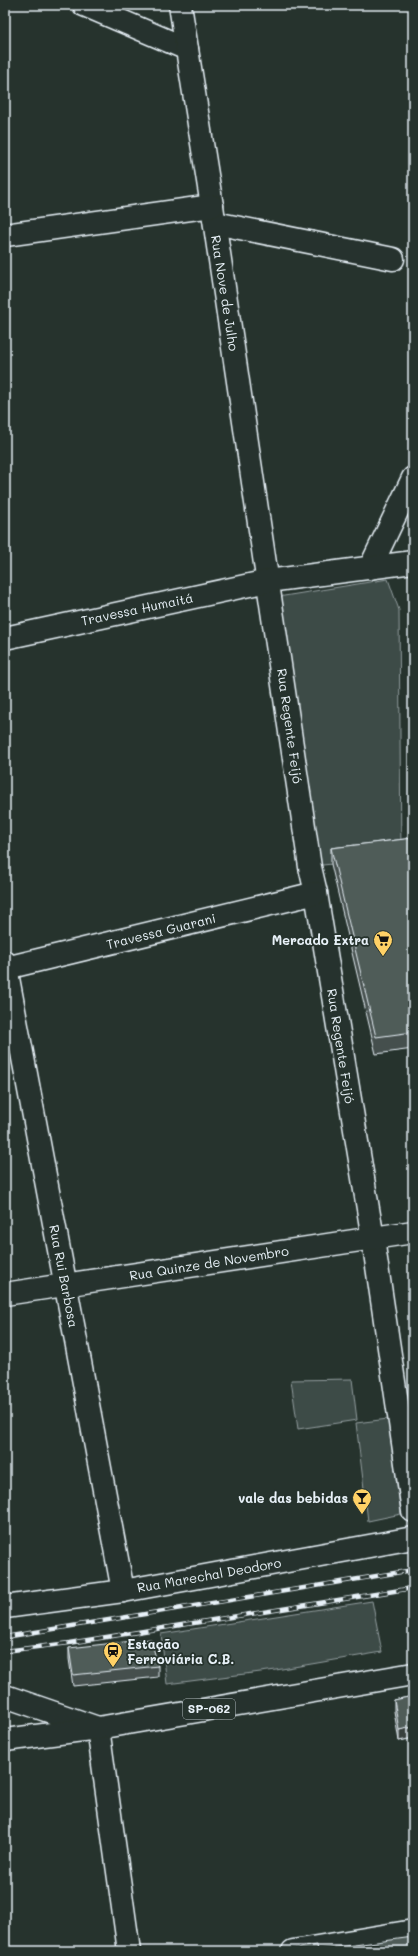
<svg xmlns="http://www.w3.org/2000/svg" width="418" height="1956" font-family="Mali,sans-serif">
<style>
.green{fill:#3e4b47;stroke:#939ea0}
.lines{fill:none;stroke-linecap:round;stroke-linejoin:round}
.minor-casing{stroke:#e8f1f8;stroke-width:25}
.major-casing{stroke:#e8f1f8;stroke-width:25}
.minor{stroke:#26332d;stroke-width:22}
.major{stroke:#26332d;stroke-width:22}
.rail-casing{stroke:#e8f1f8;stroke-width:4.5}
.rail{stroke:#26332d;stroke-width:3;stroke-dasharray:9;stroke-linecap:butt}
.wall{fill:#454f4d;stroke:#e8f1f8}
.shaded-wall{fill:#38403e;stroke:#e8f1f8}
.building{fill:#505c59;stroke:#e8f1f8}
.labels{text-anchor:middle;stroke-width:3.5;stroke-linejoin:round;paint-order:stroke}
.shield{fill:#26332d;stroke:#aeb8bb;stroke-width:1}
.shield-label{font-size:12px;font-weight:bold;fill:#e8f1f8}
.street-label{font-size:13px;fill:#e8f1f8;stroke:#26332d}
.poi-label{font-size:13px;font-weight:bold;fill:#e8f1f8;stroke:#26332d;text-anchor:end}
</style>
<rect width="100%" height="100%" fill="#26332d"/>
<filter id="ink" filterUnits="userSpaceOnUse"><feTurbulence type="fractalNoise" baseFrequency=".025" numOctaves="2"/><feDisplacementMap in="SourceGraphic" scale="8" xChannelSelector="R" yChannelSelector="G"/><feConvolveMatrix kernelMatrix="1 2 1 2 8 2 1 2 1" color-interpolation-filters="sRGB"/></filter>
<g filter="url(#ink)">
<g class="green">
<polygon points="388,579 399,610 401,857 313,866 272,598"/>
<polygon points="352,1379 357,1420 298,1429 291,1380"/>
<polygon points="388,1419 401,1514 368,1521 356,1423"/>
<polygon points="372,1601 382,1652 276,1670 167,1684 161,1634"/>
</g>
<g class="lines">
<g class="minor-casing">
<g id="minor">
<polyline points="84,5 187,49"/>
<polyline points="180,5 212,206 310,867 316,893 373,1239 413,1511"/>
<polyline points="215,223 393,259"/>
<polyline points="5,235 212,206"/>
<polyline points="370,568 413,478"/>
<polyline points="5,638 268,581 413,562"/>
<polyline points="5,962 123,1591"/>
<polyline points="6,968 316,893"/>
<polyline points="5,1294 413,1232"/>
<polyline points="5,1607 123,1591 413,1538"/>
<polyline points="5,1696 98,1728"/>
<polyline points="293,1951 413,1931"/>
</g>
</g>
<g class="major-casing">
<g id="major">
<polyline points="98,1728 129,1951"/>
<polyline points="5,1740 98,1728 413,1674"/>
</g>
</g>
<use href="#minor" class="minor"/>
<use href="#major" class="major"/>
<g class="rail-casing">
<g id="rail">
<polyline points="5,1637 413,1570"/>
<polyline points="5,1651 69,1643 413,1588"/>
</g>
</g>
<use href="#rail" class="rail"/>
</g>
<g class="wall">
<polygon points="413,838 413,1049 376,1054 331,864 331,848"/>
<polygon points="69,1648 158,1666 158,1677 73,1686 69,1659"/>
<polygon points="413,1696 413,1738 399,1741 394,1711 394,1700"/>
</g>
<polygon class="shaded-wall" points="413,1727 413,1738 399,1741 399,1730"/>
<g class="building">
<polygon points="413,838 413,1032 376,1037 331,848"/>
<polygon points="151,1639 158,1666 73,1675 69,1648"/>
<polygon points="413,1696 413,1727 399,1730 394,1700"/>
<polygon points="413,1937 413,1951 318,1951 318,1950"/>
<polygon points="317,1945 318,1951 282,1951"/>
</g>
</g>
<defs>
<g id="supermarket-pin" transform="scale(1)"><path d="M0 17L-7.5 6A9.5 9.5 0 1 1 7.5 6Z" fill="#ffd166" stroke="#26332d"/><path d="M-6-5.5h2.5l.6 2H6L4.5 2H-2.5L-4.4-4H-6ZM-1.5 3.2a1.3 1.3 0 1 0 .1 0ZM3 3.2a1.3 1.3 0 1 0 .1 0Z" fill="#111"/></g>
<g id="bar-pin" transform="scale(1)"><path d="M0 17L-7.5 6A9.5 9.5 0 1 1 7.5 6Z" fill="#ffd166" stroke="#26332d"/><path d="M-6-5H6L.8 .8V4.5H3.5V6h-7V4.5H-.8V.8Z" fill="#111"/></g>
<g id="station-pin" transform="scale(1)"><path d="M0 17L-7.5 6A9.5 9.5 0 1 1 7.5 6Z" fill="#ffd166" stroke="#26332d"/><path d="M-3-6H3Q5-6 5-4V2Q5 4 3 4L4.5 6H3L1.5 4h-3L-3 6H-4.5L-3 4Q-5 4-5 2V-4Q-5-6-3-6ZM-3.5-4v3h7v-3ZM-3.5 1v1.5H-2V1ZM2 1v1.5H3.5V1Z" fill="#111"/></g>
</defs>
<g fill-rule="evenodd">
<use href="#supermarket-pin" x="383" y="940"/>
<use href="#bar-pin" x="362" y="1498"/>
<use href="#station-pin" x="113" y="1651"/>
</g>
<g class="labels">
<rect class="shield" x="183" y="1699" width="52" height="20" rx="3"/>
<g class="shield-label">
<text x="209" y="1713">SP-062</text>
</g>
<g class="street-label">
<text transform="translate(225 293) rotate(81)" y="5">Rua Nove de Julho</text>
<text transform="translate(137 609) rotate(-12)" y="5">Travessa Humaitá</text>
<text transform="translate(290 726) rotate(82)" y="5">Rua Regente Feijó</text>
<text transform="translate(161 931) rotate(-14)" y="5">Travessa Guarani</text>
<text transform="translate(341 1046) rotate(81)" y="5">Rua Regente Feijó</text>
<text transform="translate(209 1263) rotate(-9)" y="5">Rua Quinze de Novembro</text>
<text transform="translate(64 1276) rotate(79)" y="5">Rua Rui Barbosa</text>
<text transform="translate(209 1575) rotate(-10)" y="5">Rua Marechal Deodoro</text>
</g>
<g class="poi-label">
<text x="369" y="945">Mercado Extra</text>
<text x="348" y="1503">vale das bebidas</text>
<text x="127" y="1649" text-anchor="start">Estação<tspan x="127" dy="15">Ferroviária C.B.</tspan></text>
</g>
</g>
<rect width="418" height="1956" fill="none" stroke="#26332d" stroke-width="20"/>
<rect x="10" y="10" width="398" height="1936" fill="none" stroke="#e8f1f8" stroke-width="1.5" filter="url(#ink)"/>
</svg>
